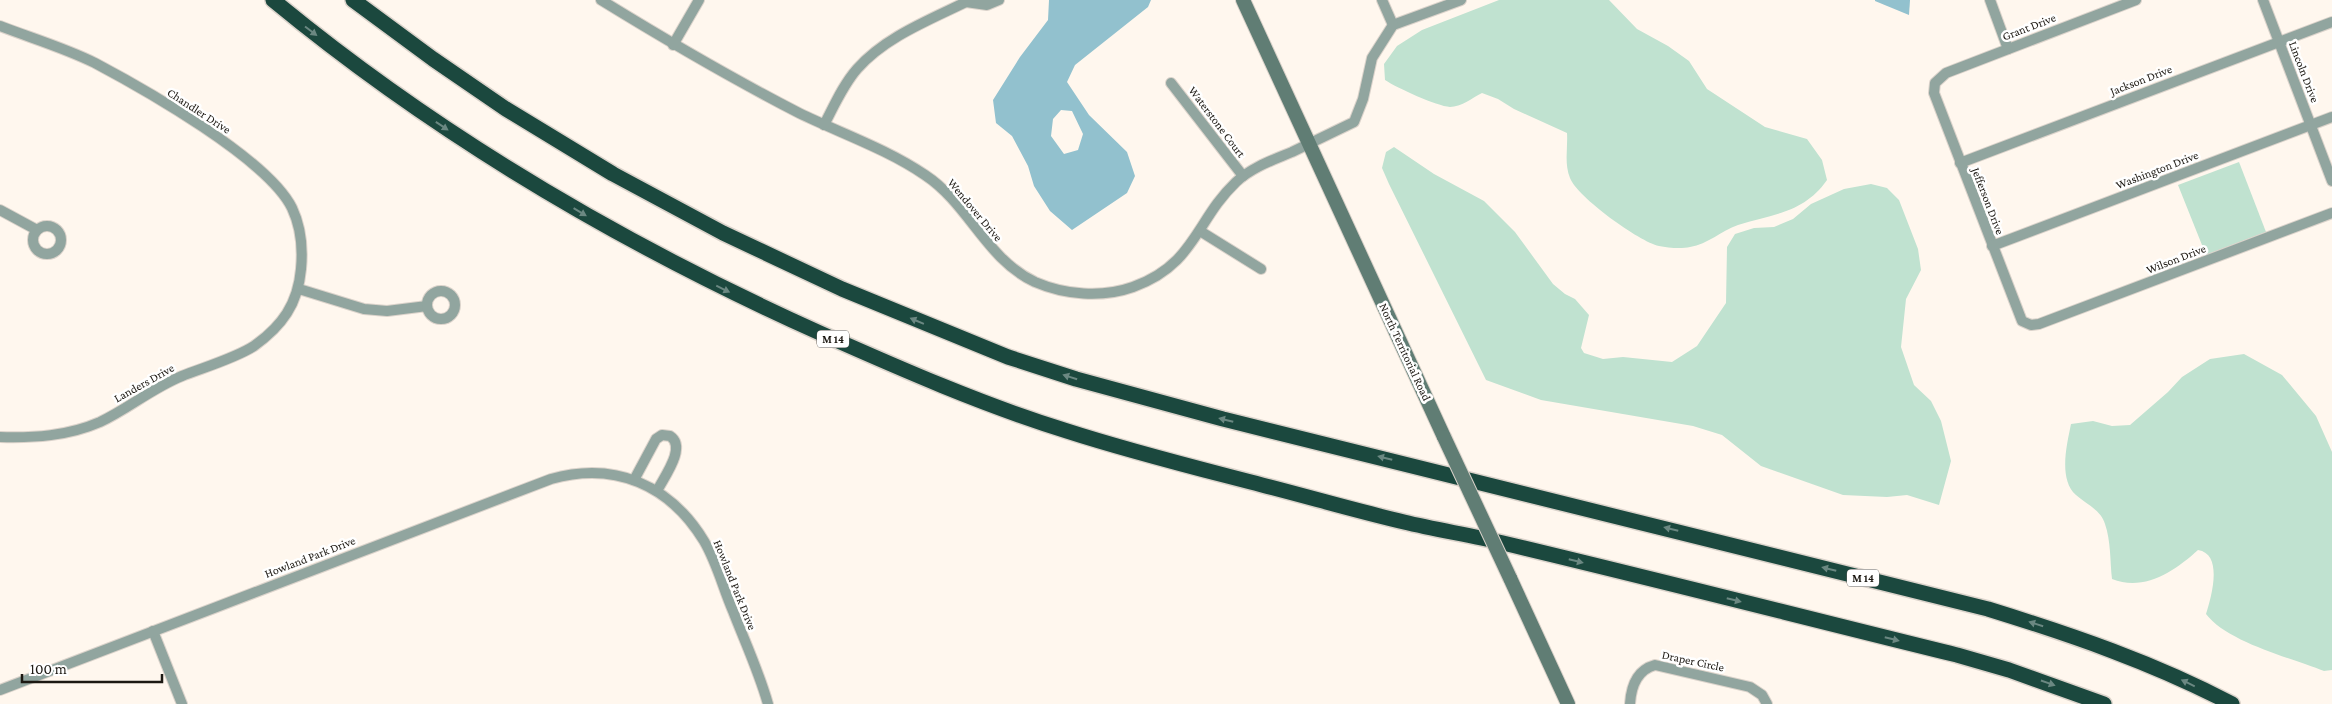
<svg xmlns="http://www.w3.org/2000/svg" width="2332" height="704" font-family="'Crimson Pro',serif">
<style>
.green{fill:#c0e2d0}
.water{fill:#92c1ce;fill-rule:evenodd}
.lines{fill:none;stroke-linecap:round;stroke-linejoin:round}
.street-casing{stroke:#dbd3cb;stroke-width:12}
.secondary-casing{stroke:#dbd3cb;stroke-width:16}
.highway-casing{stroke:#dbd3cb;stroke-width:18}
.street{stroke:#91a59f;stroke-width:10}
.secondary{stroke:#607d74;stroke-width:14}
.highway{stroke:#1b483e;stroke-width:15}
.secondary-bridge-casing{stroke:#dbd3cb;stroke-width:16;stroke-linecap:butt}
.secondary-bridge{stroke:#607d74;stroke-width:14}
.oneway{fill:#6b8882}
.labels{text-anchor:middle;stroke-width:5;stroke-linejoin:round;paint-order:stroke}
.shield{fill:#fff;stroke:#605d59;stroke-width:1}
.shield-label{font-size:11px;font-weight:bold;fill:#1c1812}
.street-label{font-size:12px;fill:#1c1812;stroke:#fff}
</style>
<rect width="100%" height="100%" fill="#fff7ee"/>
<g class="green">
<path d="M1499,0H1609L1637,29L1668,46L1689,61L1707,89L1765,127L1807,139L1822,160L1827,180C1804,213 1773,214 1738,225C1721,231 1708,244 1690,247C1682,249 1668,248 1659,246C1640,242 1577,197 1570,178C1564,163 1568,148 1567,133L1514,109L1498,99L1482,93C1472,98 1461,107 1450,107C1437,106 1397,88 1385,80L1384,64L1397,46L1422,30Z"/>
<polygon points="1394,147 1434,174 1484,201 1515,232 1553,284 1565,294 1575,299 1589,315 1581,348 1584,353 1603,359 1623,357 1672,362 1697,346 1726,303 1727,247 1735,234 1754,228 1774,227 1793,219 1811,204 1844,189 1871,184 1887,188 1899,200 1918,249 1921,270 1906,299 1901,347 1914,385 1931,401 1941,421 1951,461 1939,505 1907,495 1887,497 1843,495 1761,466 1722,435 1693,426 1541,400 1486,380 1389,184 1382,168 1386,152"/>
<polygon points="2239,162 2266,232 2206,255 2178,185"/>
<path d="M2244,354L2282,375L2316,416L2332,452V670L2324,671C2291,658 2227,642 2206,614C2211,598 2224,554 2198,550C2175,571 2144,592 2112,579C2110,562 2111,541 2105,524C2101,510 2086,504 2076,495C2058,479 2067,444 2071,424L2093,421L2112,426L2130,425L2168,392L2182,377L2210,359Z"/>
</g>
<g class="water">
<path d="M1049,0H1151L1148,7L1075,65L1067,82L1089,115L1127,152L1135,176L1127,193L1072,230L1050,211L1034,186L1028,166L1012,136L996,123L993,100L1020,57L1048,20ZM1061,110L1072,111L1083,134L1078,150L1064,154L1051,136L1053,119Z"/>
<polygon points="1875,0 1910,0 1909,15 1875,1"/>
</g>
<g class="lines">
<g class="street-casing">
<g id="street">
<path d="M601,0C666,40 731,78 799,113C840,133 887,149 925,175C969,204 986,259 1035,282C1065,295 1102,298 1133,287C1195,265 1196,220 1236,182C1252,167 1273,160 1292,152C1313,142 1333,132 1354,122L1363,99L1372,58L1393,25L1461,0"/>
<polyline points="1382,0 1393,25"/>
<polyline points="1990,0 2008,49"/>
<polyline points="2136,0 1946,73 1935,83 1934,93 2022,321 2031,325 2039,324 2332,213"/>
<polyline points="2263,0 2332,181"/>
<polyline points="966,2 987,5 999,0"/>
<path d="M0,26C31,38 65,48 95,63C144,89 268,159 292,208C301,227 303,248 301,269C298,304 282,326 254,346C236,358 202,368 182,376C152,388 128,409 100,422C68,436 34,438 0,437"/>
<polyline points="673,45 699,0"/>
<polyline points="1171,83 1243,176"/>
<path d="M824,125C834,106 843,85 857,69C886,36 932,19 970,0"/>
<polyline points="1960,163 2332,22"/>
<polyline points="0,210 37,230"/>
<circle cx="47" cy="240" r="14"/>
<polyline points="1200,231 1261,269"/>
<polyline points="1992,246 2332,117"/>
<polyline points="299,289 364,309 387,311 427,306"/>
<circle cx="441" cy="305" r="14"/>
<path d="M634,480L656,439L662,435L670,436C687,447 664,477 657,491"/>
<polyline points="153,631 182,704"/>
<path d="M0,690L551,479C615,461 670,485 704,541C717,563 723,588 733,611C745,642 759,672 768,704"/>
<path d="M1630,704C1631,687 1637,670 1655,665L1750,687L1762,695L1767,704"/>
</g>
</g>
<g class="secondary-casing">
<g id="secondary">
<polyline points="1243,0 1444,437"/>
<polyline points="1510,578 1568,704"/>
</g>
</g>
<g class="highway-casing">
<g id="highway">
<path d="M273,0C439,137 624,245 820,333C901,369 983,405 1067,431C1132,452 1197,468 1262,485C1309,497 1357,511 1404,522C1437,530 1470,535 1503,543C1655,579 1806,618 1957,655L2009,670L2104,704"/>
<path d="M353,0L433,59L506,109L613,174L723,233L842,289L1008,357L1076,379L1223,419L1988,609C2072,635 2154,663 2232,704"/>
</g>
</g>
<use href="#street" class="street"/>
<use href="#secondary" class="secondary"/>
<use href="#highway" class="highway"/>
<g class="secondary-bridge-casing">
<polyline id="secondary-bridge" points="1444,437 1510,578"/>
</g>
<use href="#secondary-bridge" class="secondary-bridge"/>
</g>
<defs><path id="oneway-solid" d="M-6-.8H1V-3.2L6.5 0L1 3.2V.8H-6Z" transform="scale(1.25)"/></defs>
<g class="oneway">
<use href="#oneway-solid" transform="translate(311 31) rotate(37)"/>
<use href="#oneway-solid" transform="translate(442 126) rotate(34)"/>
<use href="#oneway-solid" transform="translate(580 212) rotate(31)"/>
<use href="#oneway-solid" transform="translate(723 289) rotate(26)"/>
<use href="#oneway-solid" transform="translate(917 321) rotate(-157)"/>
<use href="#oneway-solid" transform="translate(1070 377) rotate(-162)"/>
<use href="#oneway-solid" transform="translate(1226 420) rotate(-166)"/>
<use href="#oneway-solid" transform="translate(1385 458) rotate(-166)"/>
<use href="#oneway-solid" transform="translate(1671 529) rotate(-166)"/>
<use href="#oneway-solid" transform="translate(1576 561) rotate(14)"/>
<use href="#oneway-solid" transform="translate(1829 569) rotate(-166)"/>
<use href="#oneway-solid" transform="translate(1734 600) rotate(14)"/>
<use href="#oneway-solid" transform="translate(2036 624) rotate(-163)"/>
<use href="#oneway-solid" transform="translate(1892 639) rotate(14)"/>
<use href="#oneway-solid" transform="translate(2048 683) rotate(19)"/>
<use href="#oneway-solid" transform="translate(2188 683) rotate(-154)"/>
</g>
<g class="labels">
<g class="shield">
<rect x="817" y="330.5" width="32" height="17" rx="4"/>
<rect x="1847" y="569.5" width="32" height="17" rx="4"/>
</g>
<g class="shield-label">
<text x="833" y="343">M 14</text>
<text x="1863" y="582">M 14</text>
</g>
<g class="street-label">
<text transform="translate(2029 27) rotate(-21)" y="4">Grant Drive</text>
<text transform="translate(2304 72) rotate(69)" y="4">Lincoln Drive</text>
<text transform="translate(2141 80) rotate(-21)" y="4">Jackson Drive</text>
<text transform="translate(199 111) rotate(33)" y="4">Chandler Drive</text>
<text transform="translate(1217 122) rotate(53)" y="4">Waterstone Court</text>
<text transform="translate(2157 170) rotate(-21)" y="4">Washington Drive</text>
<text transform="translate(1988 201) rotate(69)" y="4">Jefferson Drive</text>
<text transform="translate(975 210) rotate(50)" y="4">Wendover Drive</text>
<text transform="translate(2176 259) rotate(-21)" y="4">Wilson Drive</text>
<text transform="translate(1405 352) rotate(65)" y="4">North Territorial Road</text>
<text transform="translate(144 383) rotate(-29)" y="4">Landers Drive</text>
<text transform="translate(310 557) rotate(-21)" y="4">Howland Park Drive</text>
<text transform="translate(735 585) rotate(68)" y="4">Howland Park Drive</text>
<text transform="translate(1693 661) rotate(12)" y="4">Draper Circle</text>
</g>
</g>
<path d="M22 674v8h140v-8" fill="none" stroke="#1c1812" stroke-width="2.5"/>
<text x="30" y="674" font-size="15" fill="#1c1812" stroke="#ffffff" stroke-width="4" paint-order="stroke">100 m</text>
</svg>
